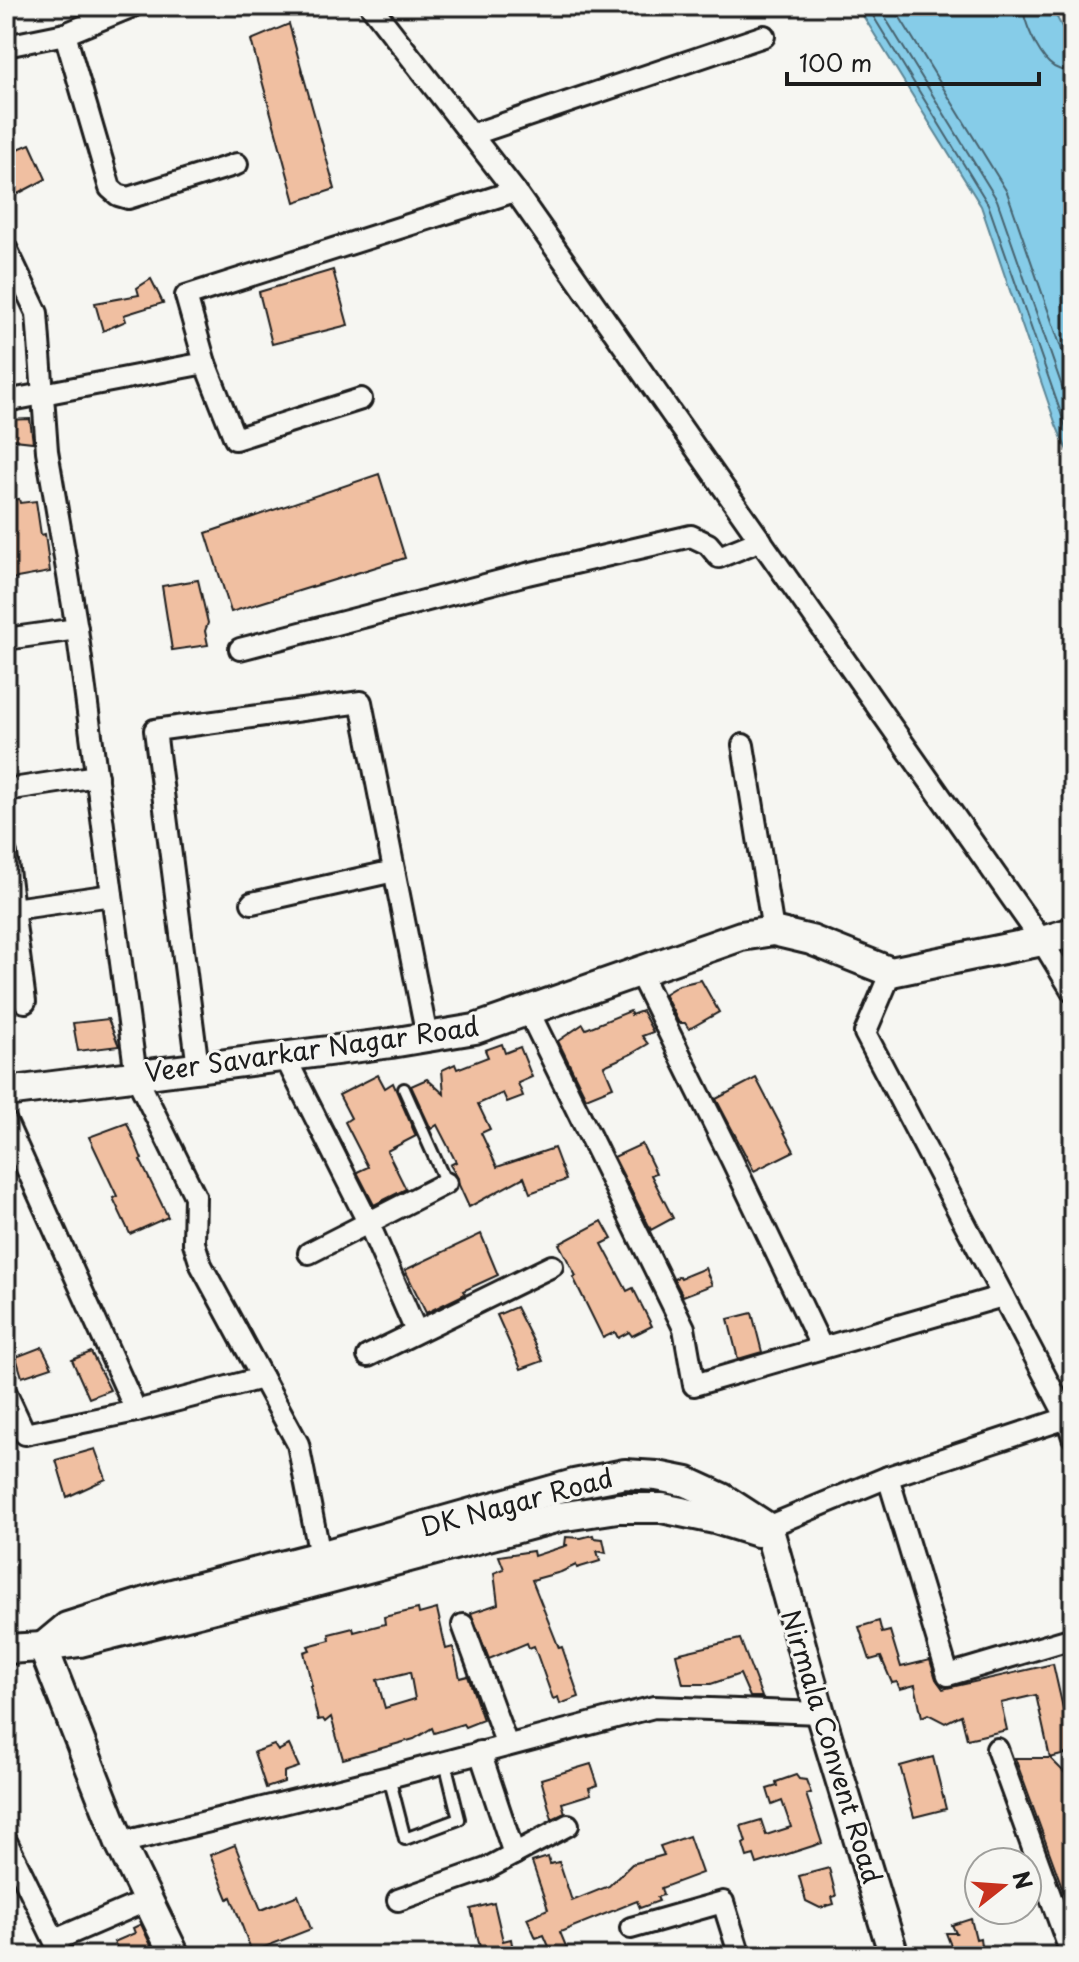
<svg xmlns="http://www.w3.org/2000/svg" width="1079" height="1962" font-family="'Playpen Sans',sans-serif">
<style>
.water{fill:#86cce8;stroke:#5c8696;stroke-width:2}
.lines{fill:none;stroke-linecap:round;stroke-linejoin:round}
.shore{stroke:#46626e;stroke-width:2}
.building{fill:#f0bfa1;stroke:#1c1c1c;stroke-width:2;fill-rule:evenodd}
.lane-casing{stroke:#1c1c1c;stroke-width:16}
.street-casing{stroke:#1c1c1c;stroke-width:26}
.secondary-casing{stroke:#1c1c1c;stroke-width:34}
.lane{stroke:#f6f6f2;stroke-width:10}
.street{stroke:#f6f6f2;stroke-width:20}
.secondary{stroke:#f6f6f2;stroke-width:28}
.labels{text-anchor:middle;stroke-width:6;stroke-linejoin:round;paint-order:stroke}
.street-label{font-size:26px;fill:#1c1c1c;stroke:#f6f6f2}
</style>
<rect width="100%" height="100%" fill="#f6f6f2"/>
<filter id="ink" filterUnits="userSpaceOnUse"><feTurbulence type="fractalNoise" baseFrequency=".0125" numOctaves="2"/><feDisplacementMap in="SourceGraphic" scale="16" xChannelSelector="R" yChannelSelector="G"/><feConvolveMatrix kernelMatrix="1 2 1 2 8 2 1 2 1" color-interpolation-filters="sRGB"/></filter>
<g filter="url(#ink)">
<polygon class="water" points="857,6 1051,6 1073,48 1073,464 1056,425 981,206"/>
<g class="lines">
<g class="shore">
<polyline points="867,6 988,204 1064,422 1073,444"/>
<polyline points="878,6 997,200 1073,418"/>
<polyline points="893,6 1007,192 1073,382"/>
<path d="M1023,6C1023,21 1038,53 1049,63C1056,70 1064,71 1073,72"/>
</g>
</g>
<g class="building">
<polygon points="289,24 335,189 295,202 251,40"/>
<polygon points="30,144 46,179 6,200 6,154"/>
<polygon points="333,270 348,325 272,344 259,292"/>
<polygon points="151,279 163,303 124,315 126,321 103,331 95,303 139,295 137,288"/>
<polygon points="30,419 33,442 6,439 6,420"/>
<polygon points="379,474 405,558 231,612 206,533"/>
<polygon points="19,499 20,503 36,501 41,535 45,534 50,572 6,580 6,501"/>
<polygon points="198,580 208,623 205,631 208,645 172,650 162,586"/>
<polygon points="701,980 719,1012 689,1029 685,1023 679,1023 664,994 679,985"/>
<polygon points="630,1011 631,1015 642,1011 653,1032 642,1036 648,1044 631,1054 604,1066 613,1087 586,1098 558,1041 583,1024 586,1029"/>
<polygon points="108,1019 119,1046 78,1051 73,1023"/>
<polygon points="502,1044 505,1053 520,1047 532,1077 518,1083 523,1096 507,1102 503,1093 478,1104 490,1129 481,1133 497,1167 554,1148 566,1180 530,1193 524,1177 469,1207 459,1185 458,1178 450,1165 456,1162 437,1125 431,1129 411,1086 427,1079 444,1094 442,1070 455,1064 457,1069 488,1057 485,1050"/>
<polygon points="378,1075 385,1088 393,1083 416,1136 387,1151 406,1189 374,1205 357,1172 368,1167 345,1122 351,1118 339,1095"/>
<polygon points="756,1078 794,1151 754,1171 716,1099"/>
<polygon points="127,1123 142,1159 140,1160 168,1217 130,1234 113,1198 117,1196 89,1137"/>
<polygon points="642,1144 656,1173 651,1175 673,1218 651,1230 614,1157"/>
<polygon points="602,1221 612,1239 602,1244 627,1291 633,1288 652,1326 632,1336 629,1332 618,1338 615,1332 603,1338 573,1277 576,1276 559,1244"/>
<polygon points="481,1234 498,1275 463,1291 465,1294 426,1313 405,1270"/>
<polygon points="705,1268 712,1285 683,1296 674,1279 680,1276 681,1278"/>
<polygon points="516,1307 543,1361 521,1369 497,1315"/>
<polygon points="752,1313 762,1352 738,1359 728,1319"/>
<polygon points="42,1347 52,1367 22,1377 16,1357"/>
<polygon points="91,1352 110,1390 89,1398 72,1360"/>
<polygon points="95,1449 106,1479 67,1497 56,1460"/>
<polygon points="593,1535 594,1538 603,1539 606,1553 597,1551 600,1561 577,1568 576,1565 561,1572 532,1580 559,1648 562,1647 579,1697 560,1704 558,1697 553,1699 534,1646 529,1648 527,1643 489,1659 471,1613 498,1604 494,1573 504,1569 499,1556 533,1551 534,1556 568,1545 565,1545 566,1537 581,1538"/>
<path d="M418,1609L419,1614L437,1609L446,1649L453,1647L460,1678L468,1676L483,1720L465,1727L463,1724L434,1733L432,1728L414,1739L343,1759L331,1717L325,1722L323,1719L318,1720L310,1686H312L304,1652L310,1650L308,1646L330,1640L329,1634L353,1628L354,1632L385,1624L384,1617ZM410,1672L415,1699L385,1708L377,1680Z"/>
<polygon points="879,1621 882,1633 890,1631 901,1667 930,1660 936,1679 943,1689 1053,1664 1073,1752 1050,1758 1036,1695 1001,1703 1007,1730 967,1739 961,1715 945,1723 928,1714 922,1717 915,1685 900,1689 897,1682 892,1683 881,1657 870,1660 859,1627"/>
<polygon points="740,1639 762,1697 750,1697 740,1674 711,1684 683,1684 676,1654"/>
<polygon points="274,1745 278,1751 289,1745 299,1767 284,1772 284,1782 266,1788 254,1752"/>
<polygon points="933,1757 946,1809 914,1817 900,1766"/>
<polygon points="1015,1758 1050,1758 1069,1777 1073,1786 1073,1917"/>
<polygon points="591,1764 598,1785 589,1788 591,1794 562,1803 565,1813 552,1819 541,1779"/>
<polygon points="796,1775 799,1779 806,1780 811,1793 806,1794 822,1843 757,1864 754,1855 747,1857 743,1844 746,1842 741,1826 761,1820 766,1835 791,1827 782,1801 772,1805 767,1789 777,1786 776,1782"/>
<polygon points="689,1836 702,1873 661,1888 663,1895 657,1897 659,1901 640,1908 637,1901 560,1932 570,1956 553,1956 544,1935 536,1938 527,1918 548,1909 532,1862 548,1857 550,1864 559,1862 572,1901 609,1886 632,1864 664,1855 660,1846"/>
<polygon points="235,1845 261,1910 298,1895 311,1929 252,1952 231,1897 228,1899 210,1855"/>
<polygon points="829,1868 836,1896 832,1897 834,1904 820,1908 806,1901 799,1876"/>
<polygon points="494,1903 503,1941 511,1939 514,1956 482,1956 471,1909"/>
<polygon points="971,1919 976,1939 980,1938 982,1954 976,1956 955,1956 946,1933 956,1933 952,1925"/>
<polygon points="141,1924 156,1956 122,1956 114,1942 135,1933 133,1928"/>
</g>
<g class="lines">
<g class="lane-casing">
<g id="lane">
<polyline points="404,1089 446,1183"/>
<polyline points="389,1777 405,1839 459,1819 445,1762"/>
</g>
</g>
<g class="street-casing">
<g id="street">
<polyline points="371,6 515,191 1042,941 1073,992"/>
<polyline points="65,34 110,188 118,195 128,198 237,164"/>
<polyline points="6,46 65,34 133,6"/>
<polyline points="471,135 764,36"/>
<polyline points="6,248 37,313 47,451 77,629 136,1076 195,1196 194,1243 201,1265 298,1444 320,1556"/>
<polyline points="205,363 235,439 361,399"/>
<polyline points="6,401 205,363 186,296 515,191"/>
<polyline points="6,639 77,629"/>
<polyline points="240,649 527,574 691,536 708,544 719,557 761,540"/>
<polyline points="743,745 773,931"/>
<polyline points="6,790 97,776"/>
<polyline points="6,854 25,1002"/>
<polyline points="252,903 394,871"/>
<polyline points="13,909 112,895"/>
<polyline points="639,972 732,1160 822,1348"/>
<polyline points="891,972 865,1033 1067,1418 1073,1437"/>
<polyline points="528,1010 684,1328 694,1385 1003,1296"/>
<polyline points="285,1057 368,1222 416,1331"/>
<polyline points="198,1068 155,730 361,702 427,1037"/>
<polyline points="6,1122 136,1411 25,1434 6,1393"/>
<polyline points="309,1253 446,1183"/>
<polyline points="368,1356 552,1266"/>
<polyline points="136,1411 262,1378"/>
<polyline points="888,1477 948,1675 1073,1638"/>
<polyline points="767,1527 888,1477 1073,1416"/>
<polyline points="463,1625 507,1745"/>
<polyline points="997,1749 1072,1956"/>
<polyline points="480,1752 514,1854"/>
<polyline points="6,1841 62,1956"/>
<polyline points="120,1843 389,1777 654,1707 820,1713"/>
<polyline points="398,1900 486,1869 568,1825"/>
<polyline points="631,1928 723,1902 740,1956"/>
<polyline points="55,1940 148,1900"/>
</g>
</g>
<g class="secondary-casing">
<g id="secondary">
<polyline points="6,1092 391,1043 475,1029 741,936 773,931 811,940 891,972 1042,941 1073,932"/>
<polyline points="43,1647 67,1627 168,1595 320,1556 574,1484 625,1474 657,1476 687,1482 722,1498 767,1527 771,1537 820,1713 894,1956"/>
<polyline points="43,1647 120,1843 175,1956"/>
<polyline points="6,1649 43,1647 80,1642 289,1589 559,1517 618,1508 662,1508 715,1519 757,1532"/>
</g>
</g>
<use href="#lane" class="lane"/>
<use href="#street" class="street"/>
<use href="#secondary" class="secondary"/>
</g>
</g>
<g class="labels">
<g class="street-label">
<text transform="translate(312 1050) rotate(-8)" y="9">Veer Savarkar Nagar Road</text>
<text transform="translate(517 1503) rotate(-15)" y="9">DK Nagar Road</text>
<text transform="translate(831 1747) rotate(73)" y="9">Nirmala Convent Road</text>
</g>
</g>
<rect width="1079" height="1962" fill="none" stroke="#f6f6f2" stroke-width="32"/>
<rect x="16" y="16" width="1047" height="1930" fill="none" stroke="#1c1c1c" stroke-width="3" filter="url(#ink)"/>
<g transform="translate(1003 1886) rotate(73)"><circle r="38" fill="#f6f6f2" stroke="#9f9f9c" stroke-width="2"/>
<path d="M0-6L14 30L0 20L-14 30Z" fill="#c8321e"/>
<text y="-12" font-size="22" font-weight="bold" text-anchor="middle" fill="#1c1c1c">N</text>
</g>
<path d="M787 72v12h252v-12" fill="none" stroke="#1c1c1c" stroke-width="4"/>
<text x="799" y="72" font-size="24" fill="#1c1c1c" stroke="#f6f6f2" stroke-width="6" paint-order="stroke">100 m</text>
</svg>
